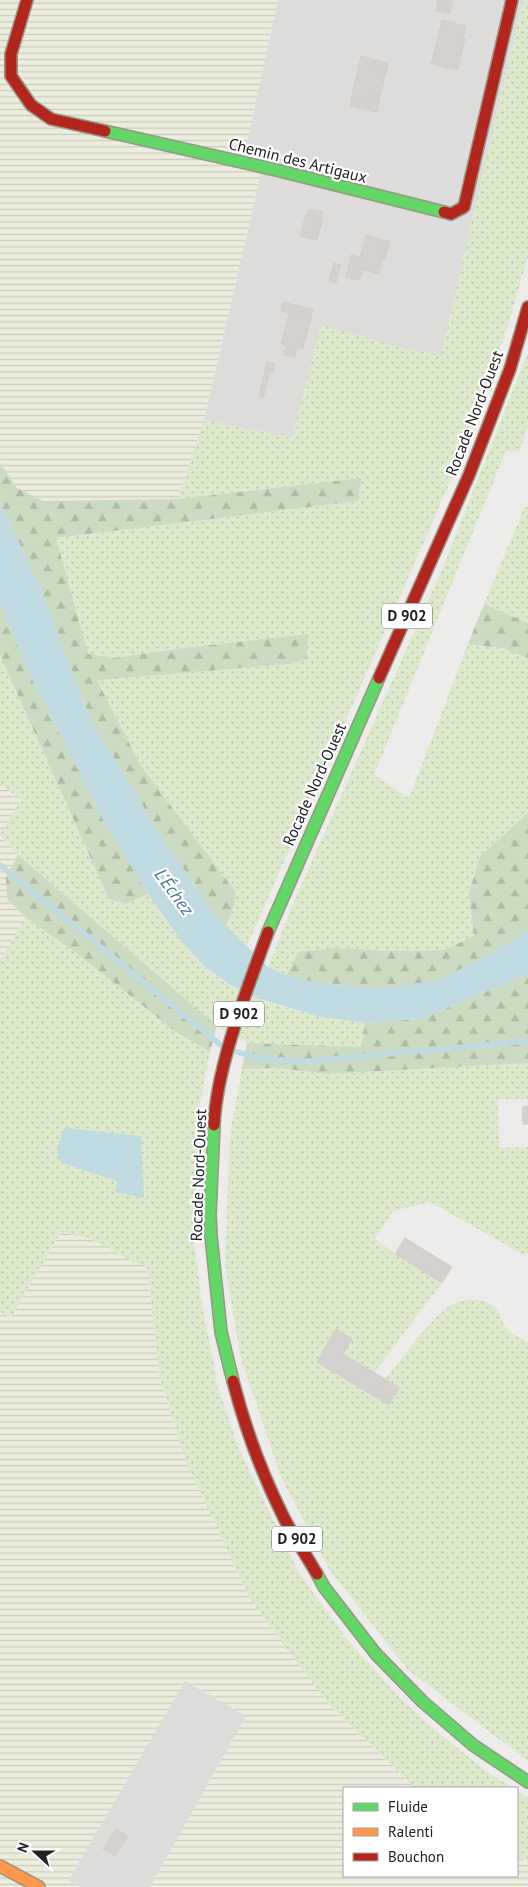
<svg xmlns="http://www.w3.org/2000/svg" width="528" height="1887" font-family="'PT Sans',sans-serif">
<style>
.residential{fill:#dedcdb}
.farmland{fill:url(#farmland-rules)}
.grass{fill:url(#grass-dots)}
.forest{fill:url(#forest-firs)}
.water{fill:#bfdae0}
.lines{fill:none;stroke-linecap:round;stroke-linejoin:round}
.stream{stroke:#bfdae0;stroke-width:5.5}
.building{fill:#d3d0ce;stroke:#d1cecb}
.fast-casing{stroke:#979783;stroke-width:14}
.slow-casing{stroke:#979783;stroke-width:14}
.jam-casing{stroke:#979783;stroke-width:14}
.fast{stroke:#63d668;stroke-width:11}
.slow{stroke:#ff974d;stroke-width:11}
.jam{stroke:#b3261e;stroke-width:11}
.labels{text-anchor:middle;stroke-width:4.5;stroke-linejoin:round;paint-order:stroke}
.shield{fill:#fff;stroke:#646464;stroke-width:1}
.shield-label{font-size:15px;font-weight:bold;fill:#212121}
.street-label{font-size:16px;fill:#212121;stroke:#fff}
.water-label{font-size:18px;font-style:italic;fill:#4c789c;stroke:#fff}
</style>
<defs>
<pattern id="farmland-rules" width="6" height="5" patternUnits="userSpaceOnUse" patternTransform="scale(1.25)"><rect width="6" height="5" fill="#ededde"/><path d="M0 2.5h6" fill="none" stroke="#cbcbbe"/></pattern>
<pattern id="grass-dots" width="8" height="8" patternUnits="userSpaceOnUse" patternTransform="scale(1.25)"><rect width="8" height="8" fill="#dce9cb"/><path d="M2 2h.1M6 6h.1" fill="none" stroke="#bcc8ae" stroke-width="1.8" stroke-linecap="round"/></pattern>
<pattern id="forest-firs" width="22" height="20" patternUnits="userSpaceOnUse" patternTransform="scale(1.25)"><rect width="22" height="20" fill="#cbdbc1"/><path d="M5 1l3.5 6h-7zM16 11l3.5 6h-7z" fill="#aebca6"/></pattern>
</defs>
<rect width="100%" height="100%" fill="#eeecea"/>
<g class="residential">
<polygon points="278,0 523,0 441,356 407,349 292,438 204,420 264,160 244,153"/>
<polygon points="185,1680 247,1715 150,1887 80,1887 68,1881"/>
</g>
<g class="farmland">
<polygon points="0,0 278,0 245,153 264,160 204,420 178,499 43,501 17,488 0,463"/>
<polygon points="0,783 21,800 1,835 18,855 6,877 7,899 25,917 0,961"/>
<polygon points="61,1232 92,1239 133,1262 147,1266 160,1378 187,1464 326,1701 415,1788 344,1788 344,1876 517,1876 517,1856 528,1863 528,1887 150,1887 246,1716 185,1681 68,1881 80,1887 0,1887 0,1312 11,1317"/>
</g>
<g class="grass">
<polygon points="523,0 528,0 528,257 507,329 457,466 247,946 226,926 235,903 235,891 141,766 97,679 290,664 309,634 183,648 114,658 87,654 56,538 357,501 361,478 178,499 204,420 292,438 321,325 407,349 441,355"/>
<polygon points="528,352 528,425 520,451 506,451 374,775 409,798 468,644 502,648 528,658 528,813 480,856 469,893 474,936 444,950 388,951 335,948 298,952 287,975 268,967 299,890 444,565"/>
<polygon points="525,506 528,507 528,623 484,604"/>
<path d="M0,655L109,899L126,904L148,894C165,919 182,946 205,967C246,1004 312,1015 365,1023L361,1047L247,1043L217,1026L18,855L0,835L21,800L0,783Z"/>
<polygon points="25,917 75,952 176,1032 210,1052 199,1108 194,1243 203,1309 218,1387 239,1449 299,1573 349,1642 401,1699 428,1724 486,1771 513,1788 415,1788 326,1701 250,1599 187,1464 160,1378 147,1266 133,1262 92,1239 61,1232 11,1317 0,1312 0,961"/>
<path d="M528,1063V1099L498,1100L499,1148L528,1147V1253L524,1255L430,1202L393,1211L375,1239L395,1254L442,1283L374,1373L343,1354L352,1339L336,1329L317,1362L389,1405L399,1388L385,1379C401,1361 432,1316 451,1305C463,1298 481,1298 492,1305C501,1311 500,1320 506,1328C510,1334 522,1338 528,1343V1761L408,1670L329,1569L281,1477L241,1359L225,1265L230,1133L242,1069L279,1068L326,1074Z"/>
<polygon points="517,1791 528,1798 528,1863 517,1856"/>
</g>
<g class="forest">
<polygon points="0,463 17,488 43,501 178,499 361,478 358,501 56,538 88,654 114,658 183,648 309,634 306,659 290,664 97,680 141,766 235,891 235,903 226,926 218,918 162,838 90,718 40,587 0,503"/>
<polygon points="0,602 29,673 106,825 148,894 126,904 109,899 0,655"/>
<polygon points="484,604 528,623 528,658 502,648 468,644"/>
<polygon points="528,813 528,929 504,946 442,979 386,989 314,982 287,975 298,952 335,948 388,951 444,950 474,936 469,893 480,856"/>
<polygon points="18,855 217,1026 210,1052 176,1032 75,952 25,917 7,899 6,877"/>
<polygon points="528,974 528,1063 326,1074 279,1068 242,1069 247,1043 361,1047 365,1023 420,1019"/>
</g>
<g class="water">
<polygon points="0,503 40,587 90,718 162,838 218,918 268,967 287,975 314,982 386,989 442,979 504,946 528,929 528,974 420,1019 365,1023 317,1016 257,998 229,984 205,967 181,941 148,894 106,825 29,673 0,602"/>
<polygon points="64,1128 141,1136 144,1198 115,1192 117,1181 68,1165 58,1160 57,1149"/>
</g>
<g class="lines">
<g class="stream">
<polyline points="0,865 222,1046"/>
<polyline points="237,1052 256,1057 299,1062 528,1041"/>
</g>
</g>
<g class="building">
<polygon points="438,0 453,1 451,10 437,7"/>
<polygon points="437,7 451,10 450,14 436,11"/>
<polygon points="442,20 466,26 463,38 465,38 458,70 431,64"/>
<polygon points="361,56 375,60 374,66 387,69 380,96 371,94 369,103 351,99"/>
<polygon points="375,60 388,63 387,69 374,66"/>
<polygon points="371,94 380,96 377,112 350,106 351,99 369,103"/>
<polygon points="309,209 323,212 321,218 308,214"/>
<polygon points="306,214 323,218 317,240 300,236"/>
<polygon points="366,235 387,241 379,274 357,268 356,280 346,277 351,255 360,257"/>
<polygon points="387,241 390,241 385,259 383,259"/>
<polygon points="334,263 341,265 338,275 331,273"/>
<polygon points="357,268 363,270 360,280 356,280"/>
<polygon points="331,273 338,275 336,283 329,281"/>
<polygon points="283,302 295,305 293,314 311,319 303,349 297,348 295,358 284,355 286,345 281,344 289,313 281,311"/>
<polygon points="295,305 313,309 311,319 293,314"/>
<polygon points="267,362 275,364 273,372 265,370"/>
<polygon points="265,370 270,372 263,398 259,397"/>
<polygon points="528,1106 528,1124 523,1124 522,1107"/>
<polygon points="405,1238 452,1267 442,1283 395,1254"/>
<polygon points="336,1329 352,1339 343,1354 385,1379 381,1387 378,1385 372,1395 317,1362"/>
<polygon points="385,1379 399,1388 389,1405 372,1395 378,1385 381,1387"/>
<polygon points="116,1829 128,1836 115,1856 103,1849"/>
</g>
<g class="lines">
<g class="fast-casing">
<g id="fast">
<polyline points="105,131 276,170 444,212"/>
<polyline points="268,932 379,678"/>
<polyline points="214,1125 210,1214 211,1236 221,1332 233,1381"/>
<polyline points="317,1574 324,1587 376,1654 423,1702 473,1745 528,1782"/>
</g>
</g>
<g class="slow-casing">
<polyline id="slow" points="0,1866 39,1887"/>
</g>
<g class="jam-casing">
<g id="jam">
<polyline points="27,0 11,54 11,76 31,105 51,119 105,131"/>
<polyline points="444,212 451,214 464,207 512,0"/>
<polyline points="379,678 469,475 510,369 528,307"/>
<path d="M214,1125C217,1064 247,990 268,932"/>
<path d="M233,1381C245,1428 262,1474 284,1518C294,1537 306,1555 317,1574"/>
</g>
</g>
<use href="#fast" class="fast"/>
<use href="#slow" class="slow"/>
<use href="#jam" class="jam"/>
</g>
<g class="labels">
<g class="shield">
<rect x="382" y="603.5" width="50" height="25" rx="4"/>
<rect x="214" y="1001.5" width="50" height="25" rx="4"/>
<rect x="272" y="1526.5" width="50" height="25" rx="4"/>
</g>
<g class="shield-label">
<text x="407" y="621">D 902</text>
<text x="239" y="1019">D 902</text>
<text x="297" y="1544">D 902</text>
</g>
<g class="street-label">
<text transform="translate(298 160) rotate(14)" y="6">Chemin des Artigaux</text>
<text transform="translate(474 413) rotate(-69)" y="6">Rocade Nord-Ouest</text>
<text transform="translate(314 784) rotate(-66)" y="6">Rocade Nord-Ouest</text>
<text transform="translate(198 1175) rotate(-88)" y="6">Rocade Nord-Ouest</text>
</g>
<g class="water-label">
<text transform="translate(174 892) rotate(54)" y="6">L'Échez</text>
</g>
</g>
<rect x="343" y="1787" width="175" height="90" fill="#ffffff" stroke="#a6a6a6"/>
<rect x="353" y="1803" width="25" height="8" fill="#63d668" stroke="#a6a6a6"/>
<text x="388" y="1812" font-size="15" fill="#212121">Fluide</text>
<rect x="353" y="1828" width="25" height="8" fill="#ff974d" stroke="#a6a6a6"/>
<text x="388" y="1837" font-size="15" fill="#212121">Ralenti</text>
<rect x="353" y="1853" width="25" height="8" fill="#b3261e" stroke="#a6a6a6"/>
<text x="388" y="1862" font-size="15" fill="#212121">Bouchon</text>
<g transform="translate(35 1852) rotate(291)" stroke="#ffffff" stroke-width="4" paint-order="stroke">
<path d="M0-4L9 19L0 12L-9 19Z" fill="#212121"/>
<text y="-8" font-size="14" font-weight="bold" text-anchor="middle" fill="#212121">N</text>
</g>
</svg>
